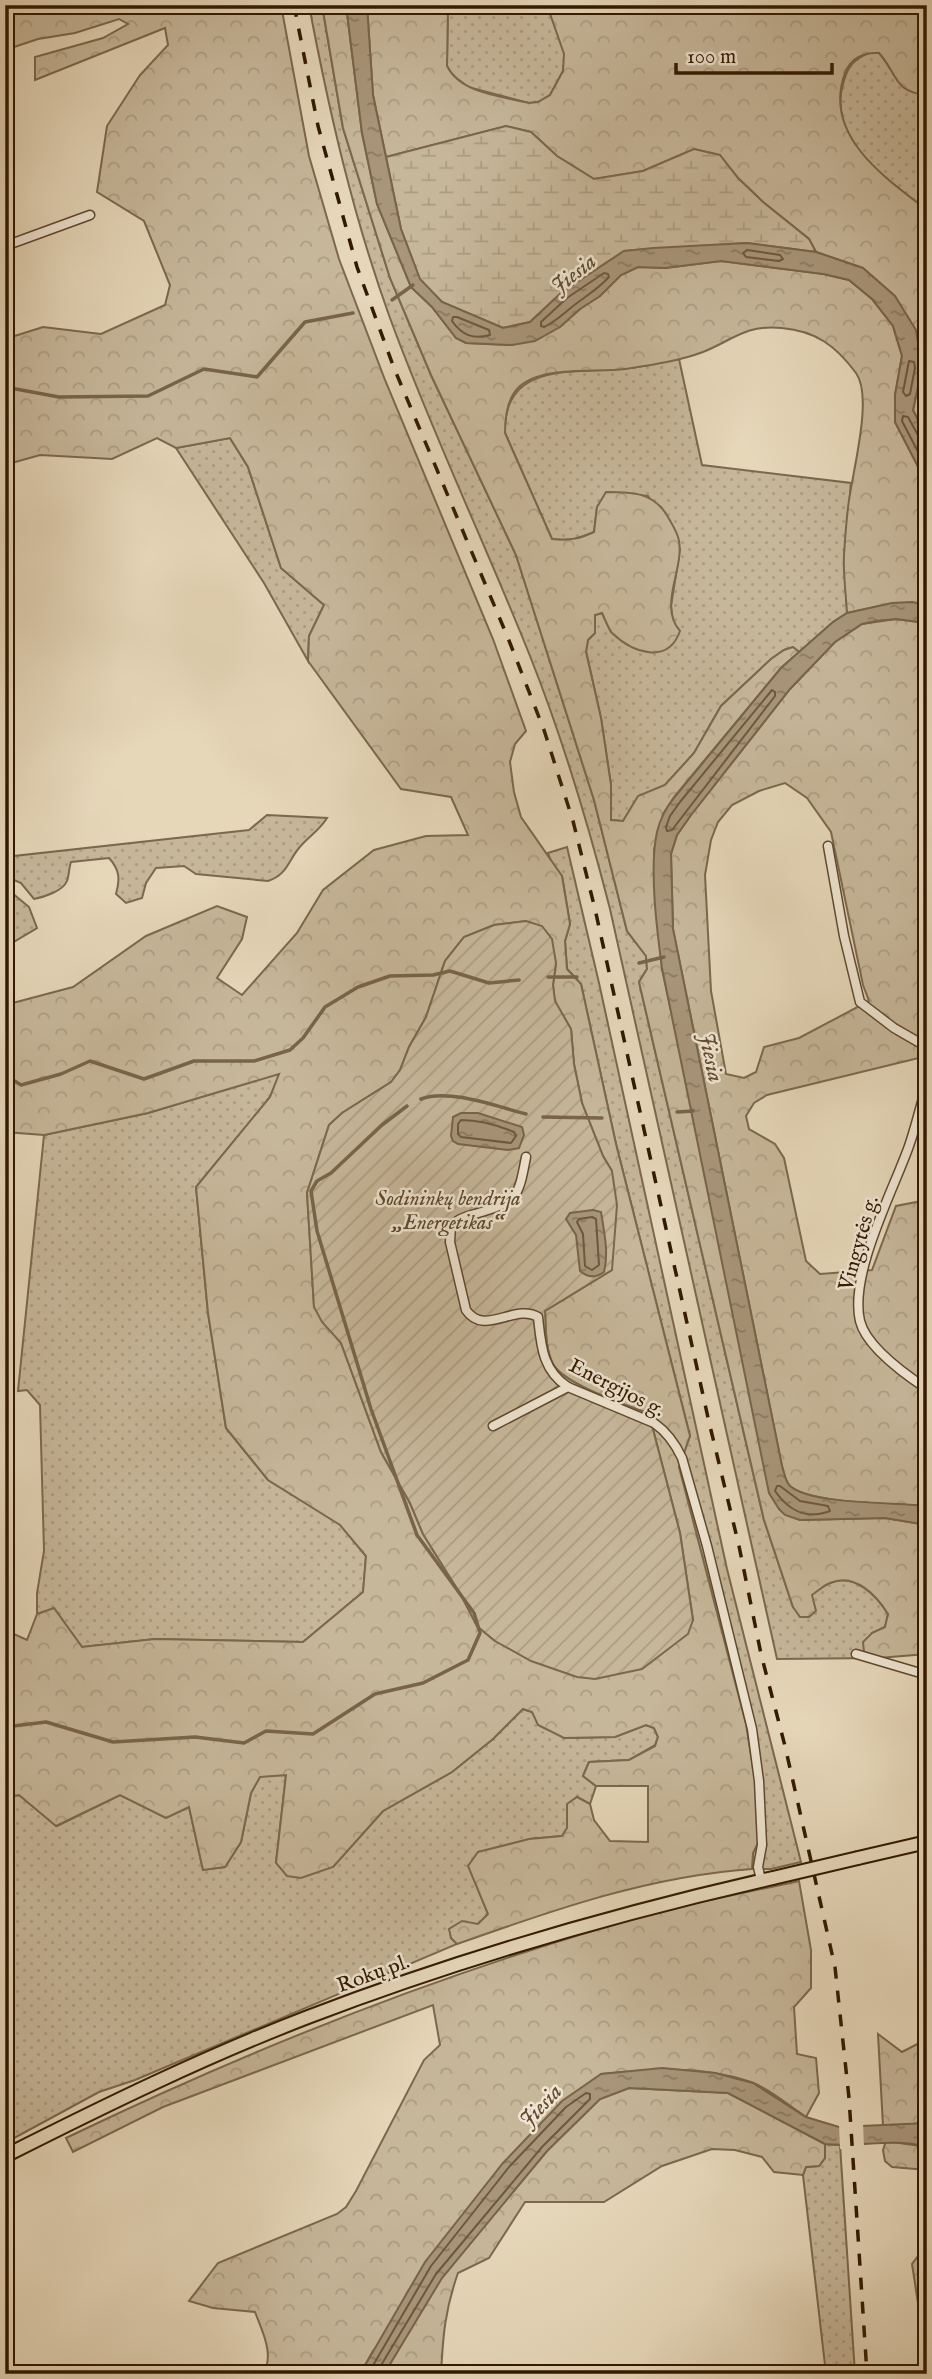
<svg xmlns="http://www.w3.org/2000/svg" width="932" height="2379" font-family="'IM FELL English',serif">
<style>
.grass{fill:url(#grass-dots);stroke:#7c684d;stroke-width:2}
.forest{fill:url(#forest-crowns);stroke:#7c684d;stroke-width:2;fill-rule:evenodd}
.wetland{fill:url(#wetland-marsh);stroke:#7c684d;stroke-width:2}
.garden{fill:url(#garden-furrows);stroke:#7c684d;stroke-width:2}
.water{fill:url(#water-ripples);stroke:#796449;stroke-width:2}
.pier{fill:#e6d7b9}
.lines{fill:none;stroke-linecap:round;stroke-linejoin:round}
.shore{stroke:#6e583d;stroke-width:2}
.stream{stroke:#796449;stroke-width:3.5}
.minor-casing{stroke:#5f482e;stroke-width:11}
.primary-casing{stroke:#321900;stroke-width:16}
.minor{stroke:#efe5d2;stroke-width:8}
.primary{stroke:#e6d7b9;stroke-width:12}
.rail{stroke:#321900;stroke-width:3.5;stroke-dasharray:12 12;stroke-linecap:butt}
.primary-bridge-casing{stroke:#321900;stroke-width:16;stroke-linecap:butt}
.primary-bridge{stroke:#e6d7b9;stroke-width:12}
.labels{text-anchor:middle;stroke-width:5;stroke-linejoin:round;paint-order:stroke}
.park-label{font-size:21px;font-style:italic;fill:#5f482e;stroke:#efe5d2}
.street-label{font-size:21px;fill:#321900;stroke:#efe5d2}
.water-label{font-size:23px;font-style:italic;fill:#624b31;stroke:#efe5d2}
</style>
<defs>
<pattern id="grass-dots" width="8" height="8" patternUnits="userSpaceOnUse" patternTransform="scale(1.75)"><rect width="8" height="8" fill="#c7b79a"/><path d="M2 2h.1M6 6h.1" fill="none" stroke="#ab9d83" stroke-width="1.8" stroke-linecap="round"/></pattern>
<pattern id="forest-crowns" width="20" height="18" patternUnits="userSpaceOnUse" patternTransform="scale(1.75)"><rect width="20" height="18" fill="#c7b79a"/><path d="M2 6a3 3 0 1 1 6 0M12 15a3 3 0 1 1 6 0" fill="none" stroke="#ab9d83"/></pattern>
<pattern id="wetland-marsh" width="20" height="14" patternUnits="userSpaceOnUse" patternTransform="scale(1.75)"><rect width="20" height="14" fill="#c7b79a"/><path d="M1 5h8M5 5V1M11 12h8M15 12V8" fill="none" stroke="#ab9d83"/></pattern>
<pattern id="garden-furrows" width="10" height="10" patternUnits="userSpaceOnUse" patternTransform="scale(1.75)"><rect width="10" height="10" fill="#c7b79a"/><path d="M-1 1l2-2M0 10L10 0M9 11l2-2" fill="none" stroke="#ab9d83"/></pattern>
<pattern id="water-ripples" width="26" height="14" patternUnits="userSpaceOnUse" patternTransform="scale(1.75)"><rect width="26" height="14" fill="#a9967a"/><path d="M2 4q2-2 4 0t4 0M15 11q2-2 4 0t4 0" fill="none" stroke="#8a7a62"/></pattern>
</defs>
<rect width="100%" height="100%" fill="#e6d7b9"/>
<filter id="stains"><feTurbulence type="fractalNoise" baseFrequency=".00286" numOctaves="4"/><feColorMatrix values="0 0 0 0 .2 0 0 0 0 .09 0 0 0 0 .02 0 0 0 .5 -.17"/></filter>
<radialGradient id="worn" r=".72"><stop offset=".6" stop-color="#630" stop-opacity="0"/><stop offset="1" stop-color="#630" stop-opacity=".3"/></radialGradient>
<g class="grass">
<path d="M309,5H322L343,128L390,278L431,375L516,555L594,800L627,931L646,956L647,969L639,982L764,1520L793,1607C805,1599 817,1588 830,1583C854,1572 877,1596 888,1614L885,1627L872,1633L878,1658L777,1659L610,909C588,823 563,739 530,656C485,543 432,433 390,318C353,216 329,111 309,5Z"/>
<polygon points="448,5 547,5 565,54 563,71 550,95 538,102 529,103 468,87 451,74 447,66"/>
<path d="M869,53H879C897,72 894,92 927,95V210C889,181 827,140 843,84C847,68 853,59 869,53Z"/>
<path d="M679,359L702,465L851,483L844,560L847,613L833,622L799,652L793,647L784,650L771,659L721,706L694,753L665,785L638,797L623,821L611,820V785L601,718L586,651L588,640L595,633V615L602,613L611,632L673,622L671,606L680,549L648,496L607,492L597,507L594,532C579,539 568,541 552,539L505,433C503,363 570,373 620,369C640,368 660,362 679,359Z"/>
<polygon points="230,438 248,467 281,568 324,605 309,636 308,661 264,583 176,448"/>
<path d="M267,815L327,818C319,831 309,836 299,848C288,861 287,875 268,881L196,874L184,866L156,868L146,883L142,898L126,903L116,894C120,879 120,870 109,858L71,862C69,867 69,876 67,881C63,891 44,897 34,899L21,883L5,876V857L249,830Z"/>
<polygon points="567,847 599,983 727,1569 801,1862 771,1869 752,1869 753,1853 759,1841 755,1780 746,1724 679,1467 690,1436 616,1144 581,984 567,969 565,941 570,924 562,876 552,865 548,853"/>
<polygon points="5,887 29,907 37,928 7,946"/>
<polygon points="280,1073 270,1097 196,1187 208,1313 226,1428 268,1480 340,1524 366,1556 363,1592 303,1642 155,1639 82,1647 54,1609 37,1614 37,1593 44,1551 40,1405 27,1390 18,1391 44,1135 148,1113"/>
<polygon points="522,1709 532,1712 564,1738 615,1737 646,1725 654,1728 658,1737 655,1745 629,1760 589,1762 583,1776 596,1786 590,1804 577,1797 568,1804 567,1828 562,1836 529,1839 469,1866 488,1914 478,1924 451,1938 457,1944 135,2080 99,2092 5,2143 5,1797 19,1795 57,1826 120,1795 166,1818 189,1807 203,1870 225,1867 241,1842 251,1793 260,1776 286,1775 276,1862 333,1867 383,1811 452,1772 493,1739"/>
<polygon points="825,2144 840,2145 855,2374 841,2374 838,2368 825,2365 803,2175 806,2167 819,2166 825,2158"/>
</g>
<g class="forest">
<path d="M5,5H281L309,156L339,259L385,380L493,639L526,731L515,744L510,762L514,792L521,817L562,876L570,924L565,941L567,969L581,984L616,1144L690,1436L679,1467L746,1724L755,1780L759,1841L753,1853L752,1869C650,1876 553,1910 457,1944L451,1938L449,1929L462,1921L478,1924L488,1914L468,1866L478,1852L529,1839L562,1836L567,1828V1804L577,1797L590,1804L594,1820L610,1841L648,1842V1786H596L583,1776L589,1762L629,1760L655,1746L658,1737L654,1728L646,1725L615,1737L564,1738L538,1725L532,1712L523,1709L493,1739L452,1772L383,1811L333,1867L301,1878L287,1876L276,1863L286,1775L260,1777L251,1793L241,1842L225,1867L203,1870L189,1807L166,1818L120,1795L56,1826L19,1795L5,1797V1630L27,1640L37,1614L54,1608L82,1647L155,1639L303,1642L363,1592L366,1556L340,1525L268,1480L226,1428L208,1313L196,1187L270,1097L279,1074L148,1113L44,1135L5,1132V1005L73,987L146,936L217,906L247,917L242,939L217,978L242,995L297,933L323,890L374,850L426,836L468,835L451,797L401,789L308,661L309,636L324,605L281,568L248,467L230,438L176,448L157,438L112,459L40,455L5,465V339L43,327L101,334L165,305L170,285L144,221L97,192L107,126L140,75L168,45L165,28L35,80V57L103,38L128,24L119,19L75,33L38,39L5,50ZM526,921L556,963L553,985L555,1002L571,1029L574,1064L582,1103L603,1156L612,1171V1270L545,1311C546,1328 545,1349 553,1364C563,1384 627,1405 649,1414L680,1533L693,1620L495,1641L477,1626L461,1595L423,1534L410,1503L381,1452L341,1343L314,1307L307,1193L329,1125L342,1113L391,1082L400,1070L409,1047L426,1017L445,961L464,937L494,925Z"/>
<path d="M322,5H346L362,133L377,204L411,287L432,307L456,338L466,343L512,345L560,327L580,309L600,296L621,275L638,267L665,268L721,261L824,274L849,280L872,299L893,326L902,356L895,395V422L927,484V605C899,600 875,607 847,613C846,594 843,574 844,555C845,540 846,524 848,508C851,476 874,398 856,373C836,346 816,331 782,328C746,324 733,340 703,352C679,361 651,365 625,369C595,373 540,365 518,388C507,399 505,418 505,433L552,539C568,541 579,539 594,532L597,507L606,492C632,492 654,492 668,517C672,524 678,533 679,541C684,570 658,606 680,631C668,665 633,653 612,633C608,628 605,619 602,613L595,615V633L588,640L586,652L601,718L611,785V820L623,821L638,796L665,785L694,753L721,706L771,659L784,650L793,647L799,652L781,668L674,797L663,814L654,850L655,891L662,969L779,1509L785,1514L800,1520L885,1518L927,1525V1654L878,1658L864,1652L863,1642L872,1633L885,1627L888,1614C877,1596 855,1572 830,1583C824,1585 818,1591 812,1595L816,1611L809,1617H800L793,1607L764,1520L639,982L647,969L646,956L627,931L594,800L516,555L431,375L390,278L343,128Z"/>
<path d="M367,5H448L447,66C461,94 502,96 529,103L538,102L550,95L563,71L564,54L547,5H927V95C893,92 898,74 879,53C864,52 851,58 845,73C822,135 885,178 927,210V438L913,410L922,368L863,268L816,252L809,239L763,202L738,178L719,155L694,149L643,171L594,179L557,156L531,132L506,126L386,157L373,95Z"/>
<path d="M896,619L927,623V1056L767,1095L754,1103L746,1116L749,1129L775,1144L784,1158L806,1261L820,1274L872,1270L896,1206L927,1200V1506C897,1504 810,1504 790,1486C785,1481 784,1472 782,1466L673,929L671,854L677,835L691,815L790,689L835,642L862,624ZM785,783L807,798L831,832L863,985L869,1001L799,1038L764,1047L756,1072L744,1078L726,1074L711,991L705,875L711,840L718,822L732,805L759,791Z"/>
<path d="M799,1881L811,1950V1988L794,2007L797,2054L816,2058L819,2093L806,2117C789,2106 770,2089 751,2082C703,2065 651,2069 601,2074L373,2351L360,2374H263C275,2355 262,2331 255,2312L213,2308L189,2301L218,2263L337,2214L346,2207L356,2191L424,2060L440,2045L433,2005L163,2107L73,2152L66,2138C255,2047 452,1969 655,1913C702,1900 751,1892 799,1881Z"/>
<polygon points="878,2034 902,2052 927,2039 927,2123 883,2126"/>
<path d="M629,2088L728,2093L825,2144V2158L819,2166L806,2167L803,2175L774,2172L762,2157L735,2150L712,2149L662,2166L604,2202H525L489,2258L458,2273C445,2310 443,2335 441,2374H384L441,2278L547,2151L600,2099Z"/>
<polygon points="886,2141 927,2147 927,2170 892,2167 885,2161 883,2150"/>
<polygon points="927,2244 927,2329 922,2329 912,2264"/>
</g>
<polygon class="wetland" points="506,126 531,132 557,156 594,179 643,171 694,149 720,155 738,178 763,202 809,239 816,252 747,243 624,251 562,292 530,322 503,328 442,302 420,280 401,229 386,157"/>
<path class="garden" d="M526,921L542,926L552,939L556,963L553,985L555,1001L571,1029L574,1064L582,1103L603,1156L612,1171L617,1205L612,1270L545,1311C546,1328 545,1349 553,1364C563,1384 627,1405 649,1414L680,1533L693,1620L688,1634L642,1669L595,1679L577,1677L531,1661L495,1641L477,1626L461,1595L423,1534L410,1503L381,1452L341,1343L322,1322L314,1307L307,1193L329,1125L342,1113L391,1082L400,1070L409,1047L426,1017L445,961L464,937L494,925Z"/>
<g class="water">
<polygon points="346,5 367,5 373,95 401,229 420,279 442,302 503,328 530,322 562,292 624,251 653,248 747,243 816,252 863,268 895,296 916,330 922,368 913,410 927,438 927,484 895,422 895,395 902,356 893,326 872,299 849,280 823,274 721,261 665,268 638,267 621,275 600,296 580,309 560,327 535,341 512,345 466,343 456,338 432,307 411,287 377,204 362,133"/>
<path d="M912,602L927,605V623L896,619L876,621L862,624L835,642L790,689L691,815L677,835L671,854L673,929L782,1466C784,1472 785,1481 790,1486C811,1505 896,1502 927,1506V1525L885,1518L800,1520L785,1515L779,1509L769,1493L662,968C657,931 649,868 657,832C660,819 666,808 674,798L781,668L833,622L847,613L892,603Z"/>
<polygon points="461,1113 478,1113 522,1127 524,1135 519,1148 508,1150 458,1144 453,1141 451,1136 453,1117"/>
<path d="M593,1210L601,1212C604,1231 609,1253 604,1272C596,1278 588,1278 580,1271L576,1235L566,1219L570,1213Z"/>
<path d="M662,2068L715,2073L753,2083L806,2117L839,2127L927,2123V2147C893,2137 859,2148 825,2144L728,2093L629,2088L600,2099L547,2151L442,2278L384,2374H360L425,2262L503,2163L562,2101L601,2074Z"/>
</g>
<polygon class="pier" points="863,2123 864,2147 840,2149 839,2124"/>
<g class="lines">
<g class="shore">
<polygon points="747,250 780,255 783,259 779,261 746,257 743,253"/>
<path d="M604,273L608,274L609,277C599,288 589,294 577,303C566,311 557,321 544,327L541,326V322L567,298Z"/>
<path d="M457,317L489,330L490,335C473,340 462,335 452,321L453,317Z"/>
<polygon points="909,361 914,362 915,368 910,394 906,396 903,392"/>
<polyline points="927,439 919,437 908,417 903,416 902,421 927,469"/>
<polygon points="772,690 775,692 775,696 672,830 667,831 666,827 670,816 680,802"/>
<path d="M461,1120C481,1120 497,1125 514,1132L516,1136L511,1143L461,1137L458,1134V1124Z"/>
<polygon points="592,1217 596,1219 599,1265 592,1270 585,1266 583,1234 577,1222 579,1219"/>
<path d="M777,1486H780L800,1501L828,1506L830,1511C806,1520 789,1511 775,1491Z"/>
<polyline points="368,2374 431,2266 509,2167 566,2107 586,2093 590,2094 590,2099 542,2147 436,2274 380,2367 379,2374"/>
</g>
<g class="stream">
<polyline points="5,8 8,5"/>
<polyline points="392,300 413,285"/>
<polyline points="5,387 59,397 148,396 204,369 257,377 305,322 353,313"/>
<polyline points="639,963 664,957"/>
<polyline points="548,977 577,977"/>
<polyline points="5,1075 21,1085 61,1074 90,1061 144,1079 194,1061 254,1061 290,1050 303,1038 325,1007 358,987 390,976 433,975 450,971 489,983 519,980"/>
<path d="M421,1099C449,1088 498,1107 526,1114"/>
<polyline points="677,1112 693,1111"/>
<polyline points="543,1117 602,1118"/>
<polyline points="5,1727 46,1722 113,1742 195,1737 244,1743 266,1731 313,1734 375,1694 423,1683 468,1660 480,1633 474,1613 417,1535 371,1409 317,1231 311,1191 317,1181 331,1173 382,1125 407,1106"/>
</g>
<g class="minor-casing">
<g id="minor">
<polyline points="5,246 90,215"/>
<polyline points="828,846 844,936 860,1002 894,1028 927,1047"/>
<path d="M927,1084C921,1104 916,1126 909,1146C893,1191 849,1274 860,1321C866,1346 906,1375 927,1389"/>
<path d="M526,1157C518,1199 518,1201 475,1214C466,1216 457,1219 451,1226L450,1242L466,1310C484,1337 515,1303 538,1317C541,1345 542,1370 568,1387L654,1423C667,1432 675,1443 682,1458L707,1546L752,1729L759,1781L762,1845L758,1867L761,1880"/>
<polyline points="493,1426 568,1387"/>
<polyline points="856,1654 927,1675"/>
</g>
</g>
<g class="primary-casing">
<g id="primary">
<polyline points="858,1858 927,1842"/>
<path d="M5,2156C104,2106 204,2057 308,2017C459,1959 615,1914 773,1878"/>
</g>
</g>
<use href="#minor" class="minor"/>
<use href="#primary" class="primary"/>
<polyline class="rail" points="294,5 318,126 357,267 394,368 508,638 544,730 573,821 595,909 709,1422 739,1546 761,1654 785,1746 835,1967 849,2098 867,2374"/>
<g class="primary-bridge-casing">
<polyline id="primary-bridge" points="773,1878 858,1858"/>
</g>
<use href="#primary-bridge" class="primary-bridge"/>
</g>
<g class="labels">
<g class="park-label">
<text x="448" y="1205">Sodininkų bendrija<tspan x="448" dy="24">„Energetikas“</tspan></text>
</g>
<g class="street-label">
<text transform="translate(858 1243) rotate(-74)" y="7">Vingytės g.</text>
<text transform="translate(617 1387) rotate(27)" y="7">Energijos g.</text>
<text transform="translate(373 1973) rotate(-20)" y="7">Rokų pl.</text>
</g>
<g class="water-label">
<text transform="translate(573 273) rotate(-38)" y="8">Jiesia</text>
<text transform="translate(712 1057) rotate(78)" y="8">Jiesia</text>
<text transform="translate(540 2105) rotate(-47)" y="8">Jiesia</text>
</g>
</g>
<rect width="932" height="2379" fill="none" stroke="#e6d7b9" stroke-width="28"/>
<rect x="7" y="7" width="918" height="2365" fill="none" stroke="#321900" stroke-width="3.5"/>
<rect x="14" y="14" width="904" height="2351" fill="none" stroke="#321900" stroke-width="2"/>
<path d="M676 63v10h156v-10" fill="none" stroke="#321900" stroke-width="3.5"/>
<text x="687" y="63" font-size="21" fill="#321900" stroke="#efe5d2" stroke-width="5" paint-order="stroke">100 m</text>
<rect width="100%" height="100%" filter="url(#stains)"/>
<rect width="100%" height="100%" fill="url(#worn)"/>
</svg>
